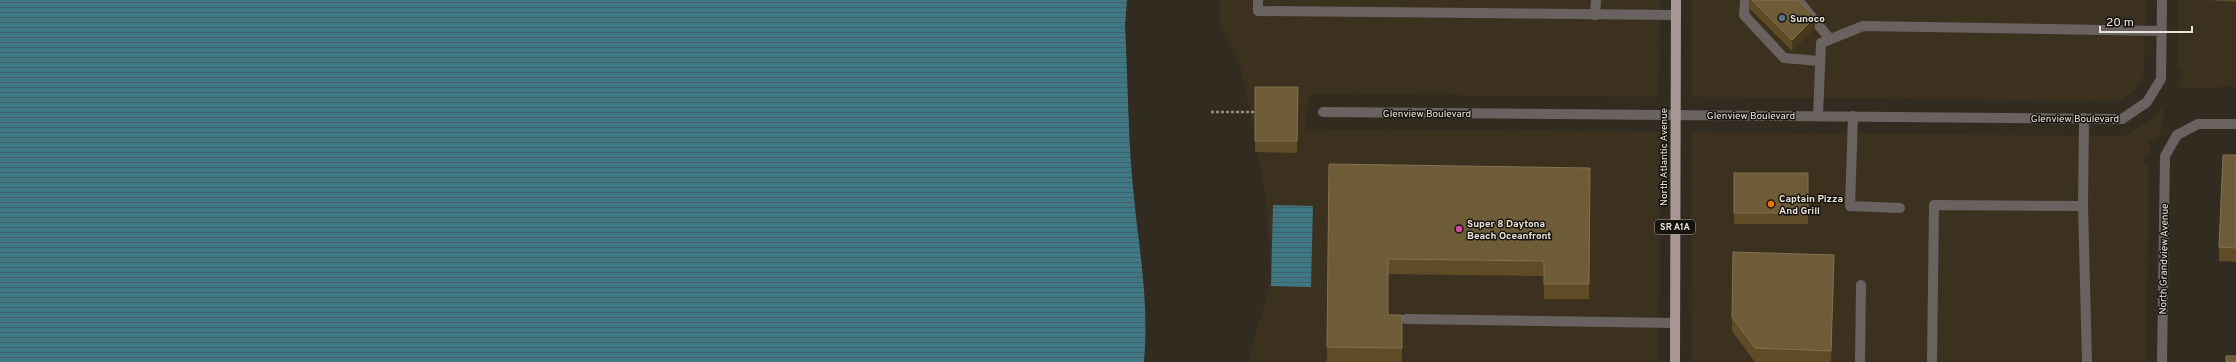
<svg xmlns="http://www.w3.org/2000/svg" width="2236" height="362" font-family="Overpass,sans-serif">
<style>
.built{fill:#3c311f}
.water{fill:url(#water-rules)}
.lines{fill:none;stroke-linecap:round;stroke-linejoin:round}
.path{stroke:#918b81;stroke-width:2.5;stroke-dasharray:3 2;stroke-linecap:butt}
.service{stroke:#6a6261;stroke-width:10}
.minor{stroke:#6a6261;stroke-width:10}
.primary{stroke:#a79795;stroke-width:10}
.wall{fill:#5f4b26}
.shaded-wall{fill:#47381b}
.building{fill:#6e5c39;stroke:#817153}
.service-dot{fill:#5c6f8a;stroke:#17140f;stroke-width:1.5}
.food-dot{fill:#e8710a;stroke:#17140f;stroke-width:1.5}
.hotel-dot{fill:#d1479c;stroke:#17140f;stroke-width:1.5}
.labels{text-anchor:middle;stroke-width:3;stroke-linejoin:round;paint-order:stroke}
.shield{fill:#17140f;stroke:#a9a69e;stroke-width:1}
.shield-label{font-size:9px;font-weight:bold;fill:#e8e4dc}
.poi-label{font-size:10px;font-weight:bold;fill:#e8e4dc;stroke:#17140f;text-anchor:start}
.street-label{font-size:10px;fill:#e8e4dc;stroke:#17140f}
</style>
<defs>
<pattern id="water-rules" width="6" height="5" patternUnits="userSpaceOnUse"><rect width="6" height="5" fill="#3f7785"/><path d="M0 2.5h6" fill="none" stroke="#426067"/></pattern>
</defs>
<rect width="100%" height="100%" fill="#322b1f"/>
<g class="built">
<polygon points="1219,0 1660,0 1659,97 1309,94 1305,129 1660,132 1659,362 1251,362 1251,352 1271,280 1267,207 1257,146 1241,68 1220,25"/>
<polygon points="1692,0 2146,0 2144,75 2136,90 2119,101 1692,97"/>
<polygon points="2178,0 2236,0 2236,87 2176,88 2177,83 2183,72 2177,68"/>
<polygon points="2164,104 2163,128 2157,139 2149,140 2149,152 2143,163 2149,167 2146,362 1691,362 1692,132 2121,136 2130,133 2154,117"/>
</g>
<g class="water">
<path d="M0,0H1127L1125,25C1128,82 1128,141 1134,198C1140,256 1149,303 1144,362H0Z"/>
<polygon points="1273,205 1313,206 1311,287 1271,286"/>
</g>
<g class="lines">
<polyline class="path" points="1211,112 1255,112"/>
<g class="service">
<polyline points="1258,0 1258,11 1676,15"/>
<polyline points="1745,0 1744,15 1784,58 1820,61"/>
<polyline points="1798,0 1830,39"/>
<polyline points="1595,15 1596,0"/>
<polyline points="1818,115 1821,43 1863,26 2162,31"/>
<polyline points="1853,116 1850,206 1900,208"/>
<polyline points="2084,118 2083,206 2087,362"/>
<polyline points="1406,319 1675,323"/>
<polyline points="1860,362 1861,285"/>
<polyline points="1932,362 1934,205 2083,206"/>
</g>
<g class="minor">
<polyline points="1323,112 2122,119 2147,102 2161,79 2162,0"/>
<polyline points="2162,362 2165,156 2177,135 2198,124 2236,124"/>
</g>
<polyline class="primary" points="1675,362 1676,0"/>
</g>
<g class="wall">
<polygon points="1749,0 1798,0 1815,28 1792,51 1749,8"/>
<polygon points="2208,0 2236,0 2236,2"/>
<polygon points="1255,87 1298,87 1297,153 1255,152"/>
<polygon points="2236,155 2236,262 2219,261 2219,247"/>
<polygon points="1329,164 1590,168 1589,299 1544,299 1544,276 1388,274 1388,315 1402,315 1402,362 1327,362"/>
<rect x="1734" y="173" width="74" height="51"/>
<polygon points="1834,269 1831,362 1755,362 1732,331 1732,317"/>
</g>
<g class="shaded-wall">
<polygon points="1815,17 1815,28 1792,51 1792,40"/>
<polygon points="1834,255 1834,269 1831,362 1831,351"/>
</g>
<g class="building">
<polygon points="1752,0 1798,0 1815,17 1792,40"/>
<polygon points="1255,87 1298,87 1297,141 1255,141"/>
<polygon points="2223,155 2236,155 2236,248 2219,247"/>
<polygon points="1329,164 1590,168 1589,284 1544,284 1544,261 1388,259 1388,315 1402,315 1402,348 1327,347"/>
<rect x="1734" y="173" width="74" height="40"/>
<polygon points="1733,252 1834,255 1831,351 1755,348 1732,317"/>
<rect x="2226" y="356" width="10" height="6"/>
</g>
<circle class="service-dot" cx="1782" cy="18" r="4"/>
<circle class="food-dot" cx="1771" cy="204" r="4"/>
<circle class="hotel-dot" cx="1459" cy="229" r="4"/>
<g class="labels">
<rect class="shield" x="1655" y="220" width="40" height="14" rx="3"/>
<g class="shield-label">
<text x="1675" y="230">SR A1A</text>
</g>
<g class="poi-label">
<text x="1790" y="22">Sunoco</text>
<text x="1779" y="202">Captain Pizza<tspan x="1779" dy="12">And Grill</tspan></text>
<text x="1467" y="227">Super 8 Daytona<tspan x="1467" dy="12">Beach Oceanfront</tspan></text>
</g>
<g class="street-label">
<text x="1427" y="117">Glenview Boulevard</text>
<text x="1751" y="119">Glenview Boulevard</text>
<text x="2075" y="122">Glenview Boulevard</text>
<text transform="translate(1663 157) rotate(-90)" y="4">North Atlantic Avenue</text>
<text transform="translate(2163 259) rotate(-89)" y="4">North Grandview Avenue</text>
</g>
</g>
<path d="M2100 26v6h92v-6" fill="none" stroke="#e8e4dc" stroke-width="2"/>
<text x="2106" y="26" font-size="12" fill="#e8e4dc" stroke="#17140f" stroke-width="3" paint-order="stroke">20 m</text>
</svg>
